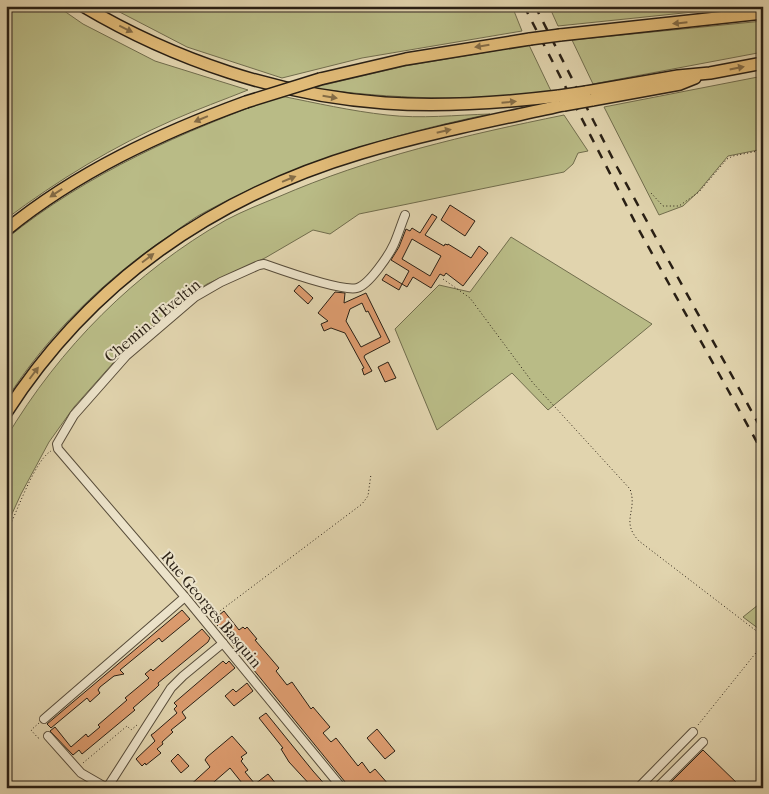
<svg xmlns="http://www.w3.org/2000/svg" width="769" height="794" font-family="'IM FELL French Canon',serif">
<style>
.green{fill:#b9bb86;stroke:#716d4d}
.building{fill:#dd9c6f;stroke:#291f14;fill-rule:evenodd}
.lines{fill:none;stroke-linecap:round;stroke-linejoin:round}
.minor-casing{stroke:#574c3a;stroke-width:10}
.highway-casing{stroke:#291f14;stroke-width:14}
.path{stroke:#291f14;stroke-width:1;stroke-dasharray:1 2.5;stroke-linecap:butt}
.minor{stroke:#ece3ca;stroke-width:8}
.highway{stroke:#e0ba77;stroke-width:11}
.rail{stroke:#291f14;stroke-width:2.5;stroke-dasharray:9 9;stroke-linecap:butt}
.highway-bridge-casing{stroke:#291f14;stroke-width:14;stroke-linecap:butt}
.highway-bridge{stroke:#e0ba77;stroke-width:11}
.oneway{fill:#846c46}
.labels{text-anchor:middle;stroke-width:4;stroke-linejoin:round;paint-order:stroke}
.street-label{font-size:16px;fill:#291f14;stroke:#ece3ca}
</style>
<rect width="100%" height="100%" fill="#e1d4ae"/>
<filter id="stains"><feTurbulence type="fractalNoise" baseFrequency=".004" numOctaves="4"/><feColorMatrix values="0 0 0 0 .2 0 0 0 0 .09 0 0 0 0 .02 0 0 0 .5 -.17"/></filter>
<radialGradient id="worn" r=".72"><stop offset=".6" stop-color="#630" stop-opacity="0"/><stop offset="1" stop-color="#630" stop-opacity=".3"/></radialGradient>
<g class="green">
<path d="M6,6H57L83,24L155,61L248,90C223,100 198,109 173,120C114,146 58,180 6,219Z"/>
<polygon points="108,6 512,6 522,31 362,58 282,78 187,47"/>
<polygon points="549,6 653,6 722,9 558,26"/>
<polygon points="763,21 763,52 593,84 572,40"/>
<path d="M529,45L551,91C468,102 394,99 311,88L405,66Z"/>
<polygon points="763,76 763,149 728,156 698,192 683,206 659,215 604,107"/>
<path d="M281,96C316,103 351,111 387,115C421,119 456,115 490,114C392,134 293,164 205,212C193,218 182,227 170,235C105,279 48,334 6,400V239C87,173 184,131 281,96Z"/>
<path d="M564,115L588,151L578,153L573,164L564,172L359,214L330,234L313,230L265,258L207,284L175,306L129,345L74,407L49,442L21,494L6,527V438C60,347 135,272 226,220C243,211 261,204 278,197C370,157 466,135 564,115Z"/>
<polygon points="511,237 652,324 548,410 512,373 437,430 395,329 439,285 470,292"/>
<polygon points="763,601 763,632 743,617"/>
</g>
<g class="building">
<polygon points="450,205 475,221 465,236 441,220"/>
<path d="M432,214L437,217L425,235L444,246L445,244L448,245V244L471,258L479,246L488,253L463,286L446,273L444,276L440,274L431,288L413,277L407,287L402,284L399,290L382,280L386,274L402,284L409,271L391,260L399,247L406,229L410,231L412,228L420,233ZM412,239L441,256L430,276L402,259Z"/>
<polygon points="299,285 313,298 308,304 294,291"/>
<path d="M335,292L345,293L344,303L366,293L390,342L365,355L364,357L372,371L364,375L362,369L364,368L345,333L331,328L324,331L321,324L328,321L318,313ZM362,303L366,312L368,311L381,337L361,347L346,321L350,309Z"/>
<polygon points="388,362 396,378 385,382 378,367"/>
<polygon points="182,610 190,619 162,642 159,638 120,670 124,674 114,676 100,687 98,690 100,693 90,702 87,698 51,728 47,724"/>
<polygon points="224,611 239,630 243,627 245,629 247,627 257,639 255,640 279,668 276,671 287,685 292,682 311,709 313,707 330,727 323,733 331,742 336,738 358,766 362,762 370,773 375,769 389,785 385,788 350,788 213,620"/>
<polygon points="202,629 210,638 208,642 158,683 159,685 156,688 133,708 135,710 82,754 79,750 73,755 50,731 55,727 71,747 86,734 88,737 100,727 98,725 127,700 125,698 149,678 145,674 151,669 153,671"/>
<polygon points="223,661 226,664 229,661 235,668 182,712 186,718 171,730 173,732 162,742 163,744 157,749 161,753 146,765 145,763 142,766 136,759 155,741 151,735 154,733 177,713 174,709 177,706 174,703"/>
<polygon points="247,683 253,691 234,706 225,696 233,689 236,692"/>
<polygon points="266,713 313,771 328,788 313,788 289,762 281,749 283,748 259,718"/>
<polygon points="377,729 395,751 385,759 367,738"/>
<polygon points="232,736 247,753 241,757 243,759 241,761 248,770 245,772 255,784 268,774 277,785 273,788 246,788 230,768 207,788 187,788 210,767 205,760 207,757"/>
<polygon points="703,750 742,788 665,788"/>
<polygon points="178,754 189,766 181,773 171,761"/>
</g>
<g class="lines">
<g class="minor-casing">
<g id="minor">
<polyline points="44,719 185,597"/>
<polyline points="48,736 81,773 107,788"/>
<polyline points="107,788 171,688 183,676 223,643"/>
<path d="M342,788L185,597L58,449L57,444L74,415L126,356L195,297L221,282L259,265L264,264C281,270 342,292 357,288C369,285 389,255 394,244C398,235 401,225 405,215"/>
<polyline points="638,788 693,732"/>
<polyline points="657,788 703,742"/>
</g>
</g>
<g class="highway-casing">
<g id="highway">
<path d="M83,6C174,60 280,96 385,103C443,107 501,103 559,96"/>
<polyline points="560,35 763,13"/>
<polyline points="320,79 406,59 530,39"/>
<polyline points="586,92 678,76 710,73 763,63"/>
<polyline points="592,100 680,84 695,78"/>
<path d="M6,230C77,172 161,133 246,102"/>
<path d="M6,413C90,282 213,197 361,153C428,133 496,120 564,105"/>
</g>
</g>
<g class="path">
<polyline points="651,193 663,206 679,206 699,192 727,159 733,156 763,150"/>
<path d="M443,279L470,298L533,383L630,489C638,511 620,521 639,541L763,636"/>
<path d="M6,534C16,515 34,461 51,451"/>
<polyline points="212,617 362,504 368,496 371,474"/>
<polyline points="39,723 31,730 38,738 40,738"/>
<polyline points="698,725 763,644"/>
<polyline points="83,763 127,726 131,730 137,725"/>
</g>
<use href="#minor" class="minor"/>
<use href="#highway" class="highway"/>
<g class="rail">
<polyline points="524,6 639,230 763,453"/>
<polyline points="535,6 617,167 763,432"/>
</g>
<g class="highway-bridge-casing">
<g id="highway-bridge">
<polyline points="530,39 560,35"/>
<polyline points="559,96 586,92"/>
<polyline points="246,102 320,79"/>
<polyline points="564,105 592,100"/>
</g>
</g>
<use href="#highway-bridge" class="highway-bridge"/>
</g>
<defs><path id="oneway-solid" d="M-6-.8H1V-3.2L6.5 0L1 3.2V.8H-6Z" transform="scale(1.25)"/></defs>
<g class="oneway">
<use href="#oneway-solid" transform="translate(680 23) rotate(174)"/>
<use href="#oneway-solid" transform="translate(126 29) rotate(26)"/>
<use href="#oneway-solid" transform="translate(482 46) rotate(171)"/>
<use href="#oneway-solid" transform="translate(737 68) rotate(-11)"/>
<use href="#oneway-solid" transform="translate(330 97) rotate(9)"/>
<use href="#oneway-solid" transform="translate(509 102) rotate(-6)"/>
<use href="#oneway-solid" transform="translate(201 119) rotate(157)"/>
<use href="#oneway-solid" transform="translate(444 131) rotate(-13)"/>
<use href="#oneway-solid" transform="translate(289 179) rotate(-22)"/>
<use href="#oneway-solid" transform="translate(56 193) rotate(147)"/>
<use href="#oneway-solid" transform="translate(148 258) rotate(-37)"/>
<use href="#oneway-solid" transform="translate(34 373) rotate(-53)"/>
</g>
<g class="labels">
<g class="street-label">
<text transform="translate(152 320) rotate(-40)" y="6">Chemin d'Eveltin</text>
<text transform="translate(212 609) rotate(50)" y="6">Rue Georges Basquin</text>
</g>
</g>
<rect width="769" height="794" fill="none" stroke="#e1d4ae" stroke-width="25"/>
<rect x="8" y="8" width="754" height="779" fill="none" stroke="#291f14" stroke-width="2.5"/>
<rect x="12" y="12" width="744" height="769" fill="none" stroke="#291f14"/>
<rect width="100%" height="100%" filter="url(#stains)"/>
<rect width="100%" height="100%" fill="url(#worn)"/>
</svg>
